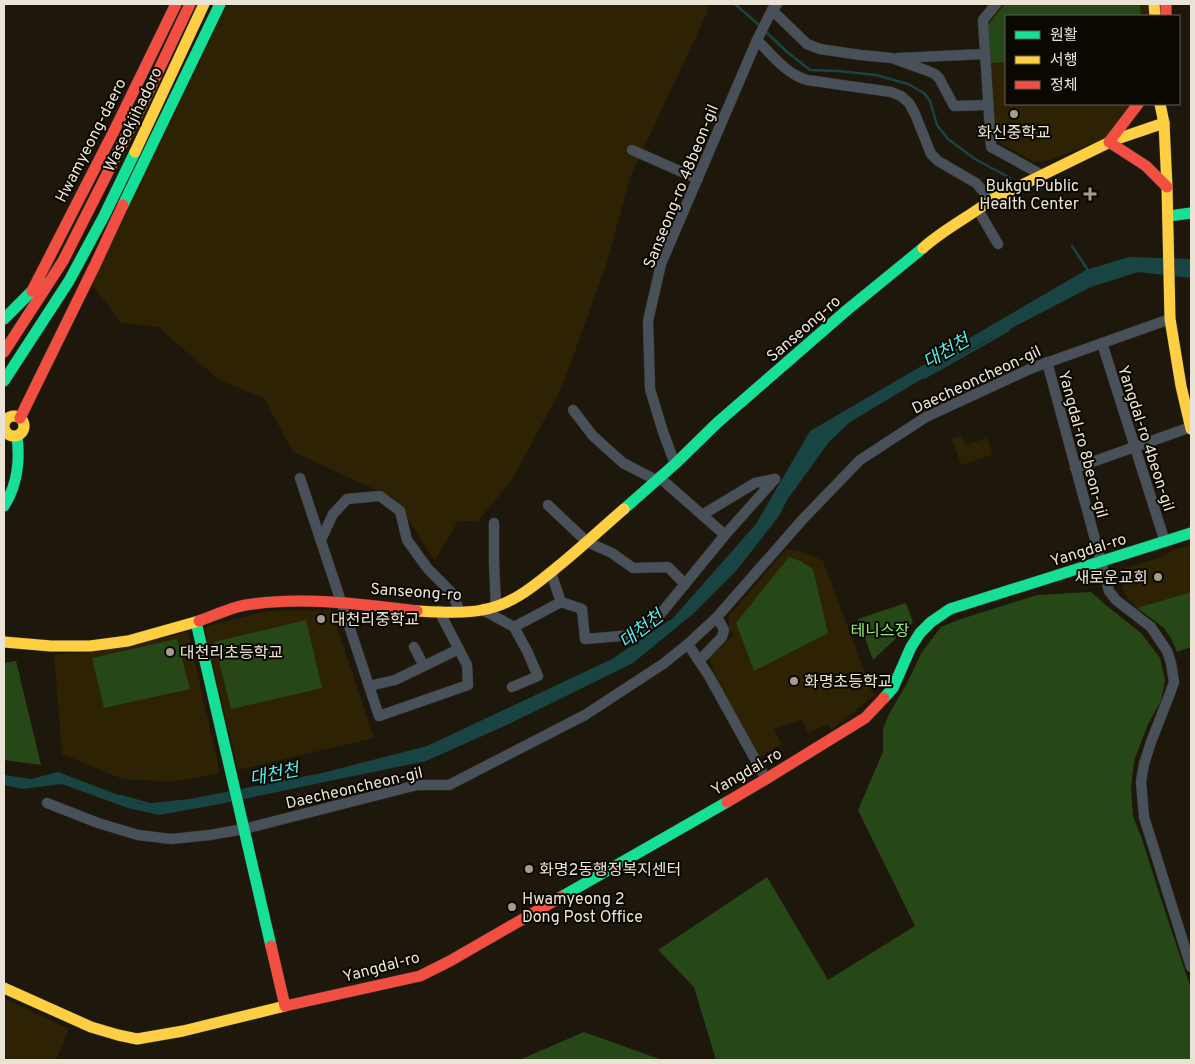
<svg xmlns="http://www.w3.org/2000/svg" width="1195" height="1064" font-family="Overpass,'Noto Sans KR',sans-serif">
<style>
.built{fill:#2e2204}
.green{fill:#264816}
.water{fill:#194444}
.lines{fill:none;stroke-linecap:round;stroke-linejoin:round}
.stream{stroke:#194444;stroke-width:2.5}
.street-casing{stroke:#39342a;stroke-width:11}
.fast-casing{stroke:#39342a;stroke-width:12}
.slow-casing{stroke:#39342a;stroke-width:12}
.jam-casing{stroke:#39342a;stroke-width:12}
.street{stroke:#48505a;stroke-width:10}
.fast{stroke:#16e098;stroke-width:11}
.slow{stroke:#ffcf43;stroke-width:11}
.jam{stroke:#f24e42;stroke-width:11}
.poi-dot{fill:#a39d8f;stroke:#0b0701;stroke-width:2}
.labels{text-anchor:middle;stroke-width:4;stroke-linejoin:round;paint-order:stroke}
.street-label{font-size:16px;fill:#ebe4d6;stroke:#0b0701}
.poi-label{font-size:16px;fill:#ebe4d6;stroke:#0b0701;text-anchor:start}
.park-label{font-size:16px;fill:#9ae67f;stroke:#0b0701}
.water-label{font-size:18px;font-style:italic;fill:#59edf0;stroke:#0b0701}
</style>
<rect width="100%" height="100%" fill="#1e180c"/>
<g class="built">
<polygon points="227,4 707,4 707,13 631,175 606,265 562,387 512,480 478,521 458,521 435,561 394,498 293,452 264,398 219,380 158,327 121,323 91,283"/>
<polygon points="999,4 1151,4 1151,16 1006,16 1006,104 1130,104 1104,139 1050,160 1034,162 995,140 986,22"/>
<polygon points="961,436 966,445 987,438 992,455 961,465 952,438"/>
<polygon points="1191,545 1191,592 1137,608 1125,594 1122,583 1122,575 1125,568 1161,557 1172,550"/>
<polygon points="787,549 806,553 823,561 872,692 876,694 831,730 828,724 808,733 802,720 774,729 781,744 759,757 740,721 724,694 708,657 734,635 729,629 729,616 776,561"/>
<polygon points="331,610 374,738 238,770 204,627 267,611"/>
<polygon points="188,632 220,773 173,782 123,779 62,754 54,654 93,652 146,642"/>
<polygon points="4,998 69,1029 56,1060 4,1060"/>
</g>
<g class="green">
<polygon points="1005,4 1140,4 1141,16 1006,16 1006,62 991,63 988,25"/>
<polygon points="789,557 800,561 813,569 828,633 754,671 736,623"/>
<polygon points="1091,592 1107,606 1141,633 1160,658 1165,680 1161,701 1148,724 1134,761 1131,789 1133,816 1142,839 1160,896 1191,989 1191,1060 716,1060 694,987 658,950 767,877 828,980 915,926 858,810 883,752 883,729 889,714 906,685 922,652 941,627 961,619 1037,595"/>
<polygon points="1191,592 1191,647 1177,652 1172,640 1164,628 1137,608"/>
<polygon points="906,603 913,622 873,660 858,619"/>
<polygon points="306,620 322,688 231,709 214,642"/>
<polygon points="177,639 190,689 104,708 92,658"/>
<polygon points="16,661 41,765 4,760 4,663"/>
<polygon points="584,1032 662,1060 519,1060"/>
</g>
<polygon class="water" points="1129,257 1191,259 1191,278 1138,272 1091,287 977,346 850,422 829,442 787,500 779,516 736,571 694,613 633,663 509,724 426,761 215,805 159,815 128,808 62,784 22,789 4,785 4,775 31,779 58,772 142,804 190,799 322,773 427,746 612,659 673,618 756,524 810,431 1086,270"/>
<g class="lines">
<g class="stream">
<polyline points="735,4 760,26"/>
<polyline points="766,32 786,51 810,70 838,71 876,75 908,84 924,93 930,101 937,125 948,139 975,159 1010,178"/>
<polyline points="1072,246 1089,272"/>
<polyline points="924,378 1009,330"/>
<polyline points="120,796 149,804"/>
</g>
<g class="street-casing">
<g id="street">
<polyline points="777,4 772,10 807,44 820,49 860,55 892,58 928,71 935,74 939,78 954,106 988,105"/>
<polyline points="996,4 983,20 991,147 1042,175"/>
<path d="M757,40C772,55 786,74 807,80L891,92L901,96L909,103L915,114L931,154L938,161L976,183L991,200"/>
<polyline points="898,58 985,54"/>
<polyline points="632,150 698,179"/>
<polyline points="978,210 998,244"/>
<polyline points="1102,343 1165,542"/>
<polyline points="1047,362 1109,591 1116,600 1151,627 1167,651 1171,663 1174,682 1169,696 1151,742 1144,764 1141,781 1144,817 1191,967"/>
<polyline points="573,410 593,436 623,463 656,480"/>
<polyline points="675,464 663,432 650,389 648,321 661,264 757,40 772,10"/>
<polyline points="1075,468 1191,427"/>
<polyline points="659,477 725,535"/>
<polyline points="300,478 379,716 468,685 467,665 439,611"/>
<polyline points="548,505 587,542 612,553 633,568 668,567 685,584"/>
<polyline points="702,515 755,483 775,479"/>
<polyline points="494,523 494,562 496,606"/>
<polyline points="321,540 333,514 347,499 380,496 400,511 407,540 428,569 452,593 460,612"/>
<polyline points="551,573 561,602"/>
<polyline points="483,610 514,627 561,602 582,609 585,639 632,635 654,622 725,535 775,479"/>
<polyline points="717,617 724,630 722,637 699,661 709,676 766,779"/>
<polyline points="688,644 699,661"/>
<polyline points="414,647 424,666"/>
<polyline points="369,686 395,680 459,649"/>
<polyline points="512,687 538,676 527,651 514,627"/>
<polyline points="47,803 98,823 138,835 171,839 210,835 244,829 417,785 449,785 585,715 663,664 688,644 717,617 803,519 860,460 926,417 1032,368 1170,319"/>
</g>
</g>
<g class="fast-casing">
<g id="fast">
<polyline points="123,205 220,4"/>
<polyline points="1169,216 1191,213"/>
<polyline points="4,319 41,282"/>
<polyline points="4,381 69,281 104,216 135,152"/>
<path d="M4,506C18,484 20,461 17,436"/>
<polyline points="624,509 675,464 717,423 847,310 923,248"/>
<polyline points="196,622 271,946"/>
<polyline points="884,698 893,688 911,647 920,633 931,622 950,609 1191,533"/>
<polyline points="561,897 727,802"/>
</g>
</g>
<g class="slow-casing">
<g id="slow">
<polyline points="1154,4 1155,16"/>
<polyline points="1160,104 1164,123 1167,187 1170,319 1181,386 1191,429"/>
<polyline points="135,152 204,4"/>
<path d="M923,248C944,229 969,217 991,200L1114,140L1164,123"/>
<circle cx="14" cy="426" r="10"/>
<path d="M417,611C436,612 464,614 482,610C515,604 536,584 561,564C583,546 603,527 624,509"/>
<polyline points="4,642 51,646 90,646 128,641 199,621"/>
<polyline points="4,988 91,1027 118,1035 137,1039 183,1031 285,1006"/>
</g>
</g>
<g class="jam-casing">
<g id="jam">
<polyline points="1166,4 1166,16"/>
<polyline points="1138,104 1109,142 1146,166 1167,187"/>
<polyline points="32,291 116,127 176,4"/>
<polyline points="4,352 63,261 146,97 190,4"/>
<polyline points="20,418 96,263 123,205"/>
<path d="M199,621C213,616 232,607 246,605C303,596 360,604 417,611"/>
<polyline points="727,802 766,779 865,718 884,698"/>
<polyline points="271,946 285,1006 420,976 450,961 561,897"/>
</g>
</g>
<use href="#street" class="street"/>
<use href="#fast" class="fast"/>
<use href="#slow" class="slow"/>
<use href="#jam" class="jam"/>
</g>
<g class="poi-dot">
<circle cx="1014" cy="114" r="5"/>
<path d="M1087.5 186.5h5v5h5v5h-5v5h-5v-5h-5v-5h5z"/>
<circle cx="1158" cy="577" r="5"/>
<circle cx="321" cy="619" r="5"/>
<circle cx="170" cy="652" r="5"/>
<circle cx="794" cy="681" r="5"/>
<circle cx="529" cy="869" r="5"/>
<circle cx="512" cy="907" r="5"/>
</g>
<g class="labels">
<g class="street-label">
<text transform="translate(132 119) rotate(-64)" y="6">Waseokjihadoro</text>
<text transform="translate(90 140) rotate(-63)" y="6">Hwamyeong-daero</text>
<text transform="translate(680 186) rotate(-68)" y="6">Sanseong-ro 48beon-gil</text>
<text transform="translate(803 328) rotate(-41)" y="6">Sanseong-ro</text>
<text transform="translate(976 379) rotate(-25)" y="6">Daecheoncheon-gil</text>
<text transform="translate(1147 438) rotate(72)" y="6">Yangdal-ro 4beon-gil</text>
<text transform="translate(1084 444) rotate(75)" y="6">Yangdal-ro 8beon-gil</text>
<text transform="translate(1088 549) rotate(-17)" y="6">Yangdal-ro</text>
<text transform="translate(416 591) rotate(4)" y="6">Sanseong-ro</text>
<text transform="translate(746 771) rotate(-30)" y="6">Yangdal-ro</text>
<text transform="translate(354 787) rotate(-13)" y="6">Daecheoncheon-gil</text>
<text transform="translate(381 966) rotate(-15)" y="6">Yangdal-ro</text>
</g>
<g class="poi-label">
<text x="1014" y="138" text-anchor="middle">화신중학교</text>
<text x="1079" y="191" text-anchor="end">Bukgu Public<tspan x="1079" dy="18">Health Center</tspan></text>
<text x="1148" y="583" text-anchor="end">새로운교회</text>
<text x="331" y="625">대천리중학교</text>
<text x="180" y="658">대천리초등학교</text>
<text x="804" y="687">화명초등학교</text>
<text x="539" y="875">화명2동행정복지센터</text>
<text x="522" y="904">Hwamyeong 2<tspan x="522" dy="18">Dong Post Office</tspan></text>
</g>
<g class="park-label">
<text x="880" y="636">테니스장</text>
</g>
<g class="water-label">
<text transform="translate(946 351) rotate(-30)" y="6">대천천</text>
<text transform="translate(641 629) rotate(-38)" y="6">대천천</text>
<text transform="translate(274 774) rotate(-11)" y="6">대천천</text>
</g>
</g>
<rect width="1195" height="1064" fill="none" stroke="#ebe4d6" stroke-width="10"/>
<rect x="1005" y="15" width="175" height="90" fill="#0b0701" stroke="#655f56"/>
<rect x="1015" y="31" width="25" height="8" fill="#16e098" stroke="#655f56"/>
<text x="1050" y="40" font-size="15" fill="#ebe4d6">원활</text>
<rect x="1015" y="56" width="25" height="8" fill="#ffcf43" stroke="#655f56"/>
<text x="1050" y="65" font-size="15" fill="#ebe4d6">서행</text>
<rect x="1015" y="81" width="25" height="8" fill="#f24e42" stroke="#655f56"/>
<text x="1050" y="90" font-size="15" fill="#ebe4d6">정체</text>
</svg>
